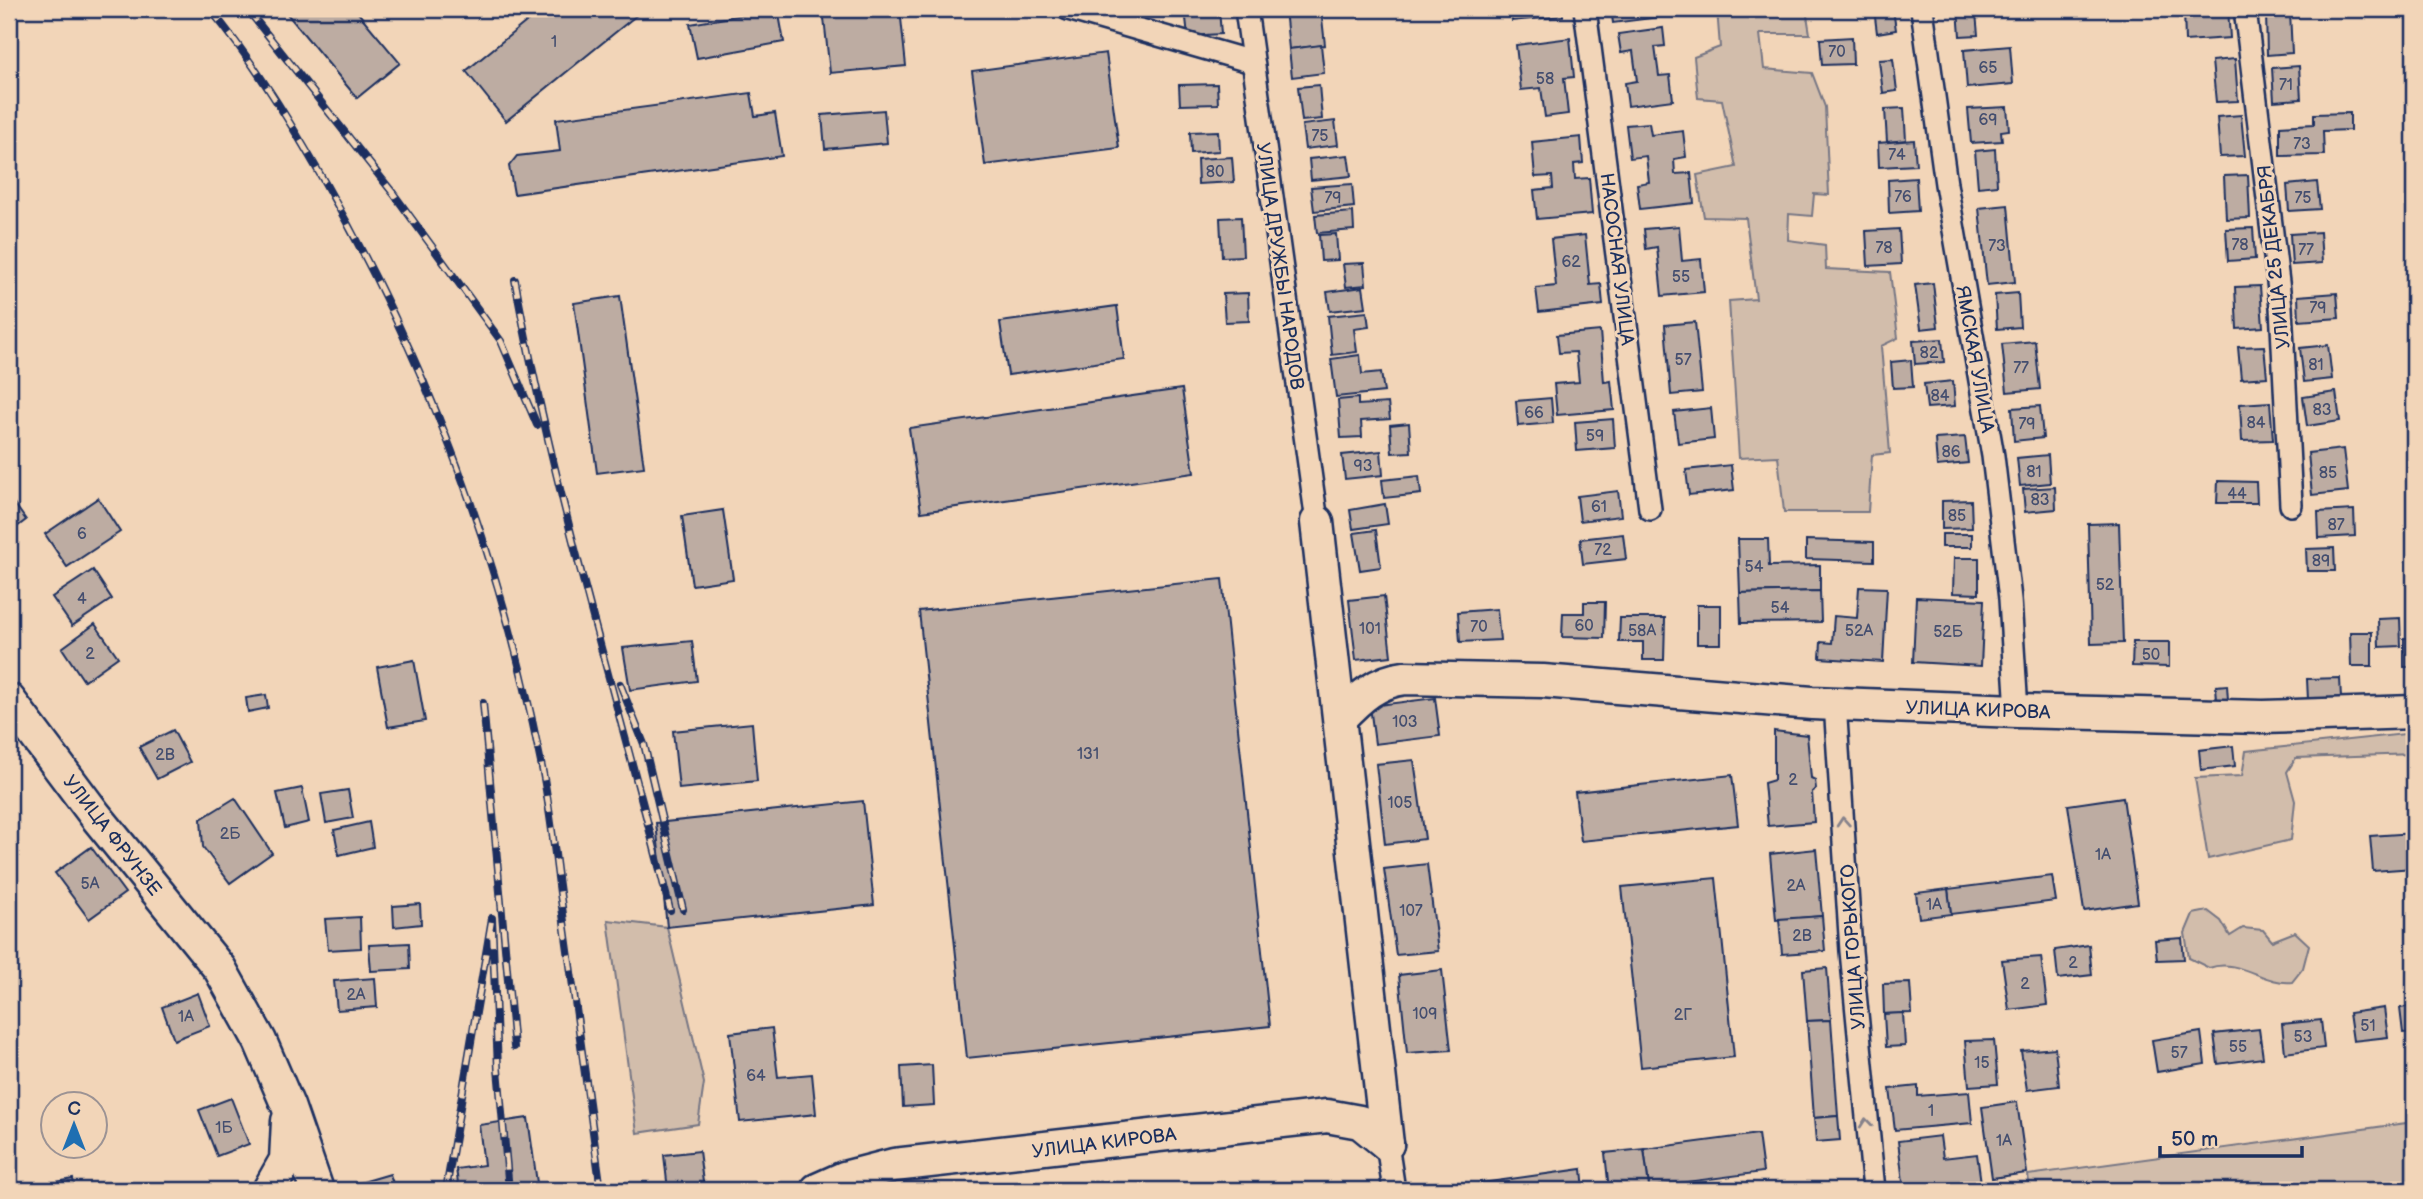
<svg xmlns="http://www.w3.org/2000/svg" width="2423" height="1199" font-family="'Balsamiq Sans',sans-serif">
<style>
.green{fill:#d2bdab;stroke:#767684;stroke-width:2}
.building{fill:#bdaca2;stroke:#1b2f5e;stroke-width:2}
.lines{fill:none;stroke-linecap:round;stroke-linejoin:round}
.street-casing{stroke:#1b2f5e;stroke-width:26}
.secondary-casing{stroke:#1b2f5e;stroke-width:37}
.street{stroke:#f2d5b8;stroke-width:21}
.secondary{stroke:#f2d5b8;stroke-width:32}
.rail-casing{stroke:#1b2f5e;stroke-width:8}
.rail{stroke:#f2d5b8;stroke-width:5;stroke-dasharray:16;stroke-linecap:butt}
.oneway{stroke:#86828b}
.labels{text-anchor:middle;stroke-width:6;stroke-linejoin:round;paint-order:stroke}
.number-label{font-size:16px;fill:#444e6f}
.street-label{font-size:19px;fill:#1b2f5e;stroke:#f2d5b8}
</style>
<rect width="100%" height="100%" fill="#f2d5b8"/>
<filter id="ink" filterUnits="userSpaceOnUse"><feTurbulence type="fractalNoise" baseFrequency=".0143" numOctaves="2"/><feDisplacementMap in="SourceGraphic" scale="14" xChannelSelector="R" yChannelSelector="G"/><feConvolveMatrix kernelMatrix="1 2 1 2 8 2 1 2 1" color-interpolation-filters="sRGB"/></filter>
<g filter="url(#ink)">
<g class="green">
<polygon points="1717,9 1806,9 1810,34 1760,34 1764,69 1812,73 1825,107 1829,195 1814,194 1812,216 1789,214 1788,240 1825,245 1826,269 1890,272 1898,338 1881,346 1890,453 1872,455 1868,512 1784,512 1778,456 1739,458 1729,301 1756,299 1746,218 1704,217 1697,175 1736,167 1722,100 1698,98 1694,57 1720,47"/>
<polygon points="2414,733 2414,754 2296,758 2287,772 2295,801 2291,840 2208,859 2195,778 2242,776 2246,751"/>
<path d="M2208,911L2221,921L2230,936L2243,928L2263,930L2272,941L2295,932L2309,945L2303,968L2292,982C2264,985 2238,957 2209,968L2189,958L2185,933L2193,914Z"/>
<polygon points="608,920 667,927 704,1083 698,1124 637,1133"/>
<polygon points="2414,1122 2414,1190 2030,1190 2028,1175"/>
</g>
<g class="building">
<polygon points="283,9 355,9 400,63 357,98"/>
<polygon points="542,9 643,10 506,121 466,71"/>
<polygon points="778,9 784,42 697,58 690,24"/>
<polygon points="823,9 900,9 906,66 830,73"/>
<polygon points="1185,9 1219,9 1221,34 1188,36"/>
<polygon points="1285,9 1321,9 1325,45 1289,49"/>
<polygon points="1511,9 1563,9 1563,16 1512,21"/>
<polygon points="1611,9 1667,9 1668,16 1613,23"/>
<polygon points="1874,9 1893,9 1896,30 1877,33"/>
<polygon points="1958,9 1989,9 1990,12 1976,13 1978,35 1960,36"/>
<polygon points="2228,9 2230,38 2185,41 2184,10"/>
<polygon points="2290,12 2292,53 2267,55 2266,13"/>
<polygon points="1663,28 1665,46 1655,47 1659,76 1670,75 1673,100 1628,106 1625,83 1637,81 1633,51 1621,53 1618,34"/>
<polygon points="1852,37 1853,64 1822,65 1820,39"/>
<polygon points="1570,38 1574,77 1564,78 1568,114 1545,117 1541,88 1521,90 1516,45"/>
<polygon points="1321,45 1324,73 1292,77 1289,49"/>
<polygon points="2010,46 2013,84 1967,88 1964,50"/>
<polygon points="1106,53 1119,148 985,165 972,71"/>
<polygon points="1893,59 1897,91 1883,93 1879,60"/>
<polygon points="2235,59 2238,101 2216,102 2212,61"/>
<polygon points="2299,66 2301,99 2274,101 2272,68"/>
<polygon points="1217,84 1218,104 1180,105 1179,85"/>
<polygon points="1319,85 1322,119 1302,121 1298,87"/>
<polygon points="751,93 755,116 775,113 782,156 514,194 509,166 517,156 560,151 556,119"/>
<polygon points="2007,107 2009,130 2001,131 2002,141 1971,143 1968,109"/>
<polygon points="1904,108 1906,140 1887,142 1885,109"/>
<polygon points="884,110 887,143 825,149 822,115"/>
<polygon points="2350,113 2350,130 2323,131 2324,155 2280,156 2280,126 2314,124 2314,114"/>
<polygon points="2241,115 2245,156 2220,157 2217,117"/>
<polygon points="1335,121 1338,145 1305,149 1302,125"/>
<polygon points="1649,123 1651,135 1683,131 1686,157 1674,159 1675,174 1691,173 1694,203 1640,209 1637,184 1649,182 1646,156 1630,158 1626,125"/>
<polygon points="1218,131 1219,151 1191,153 1190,132"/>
<polygon points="1581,137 1583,163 1574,164 1575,179 1589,178 1592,214 1537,219 1534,190 1553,188 1552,176 1535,177 1532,142"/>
<polygon points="1914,140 1916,165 1879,167 1878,143"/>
<polygon points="1995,149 1997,185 1978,187 1975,151"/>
<polygon points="1348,155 1351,176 1311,180 1309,159"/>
<polygon points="1232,157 1234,182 1198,184 1197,159"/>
<polygon points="2248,175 2250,218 2226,219 2224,176"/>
<polygon points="1916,178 1918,211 1889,213 1888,180"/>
<polygon points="2317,182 2320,209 2289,211 2287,185"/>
<polygon points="1352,184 1354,207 1314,211 1311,187"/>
<polygon points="2008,205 2015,282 1987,285 1979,208"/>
<polygon points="1353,212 1354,230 1317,233 1315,215"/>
<polygon points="1241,217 1243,256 1222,257 1220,218"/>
<polygon points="1679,226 1682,261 1701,259 1704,292 1662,296 1657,247 1646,249 1644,229"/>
<polygon points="2253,228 2255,259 2228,261 2226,229"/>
<polygon points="1899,229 1901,264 1868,266 1866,231"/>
<polygon points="2320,232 2322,263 2292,265 2290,234"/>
<polygon points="1336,234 1338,260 1321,261 1319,235"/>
<polygon points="1585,235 1590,285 1601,284 1603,305 1539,312 1536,288 1556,286 1551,239"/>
<polygon points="1364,263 1366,285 1346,287 1343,264"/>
<polygon points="1933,283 1938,327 1921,329 1915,285"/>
<polygon points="2260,286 2263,327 2237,329 2235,287"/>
<polygon points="1363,287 1366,307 1330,311 1327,292"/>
<polygon points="1248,293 1249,321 1225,322 1223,294"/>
<polygon points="2018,293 2020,327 1997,329 1995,295"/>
<polygon points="2337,293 2339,318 2299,321 2298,296"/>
<polygon points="620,296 644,467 597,473 574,303"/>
<polygon points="1117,306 1124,359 1008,375 1000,322"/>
<polygon points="1367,312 1369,327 1354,329 1357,352 1332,355 1328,316"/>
<polygon points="1695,322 1702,392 1671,395 1665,325"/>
<polygon points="1600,331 1604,382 1611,381 1614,410 1557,415 1554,384 1579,382 1576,352 1559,353 1557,335"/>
<polygon points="1942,339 1944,362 1915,364 1913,341"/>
<polygon points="2035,341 2040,389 2007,392 2002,344"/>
<polygon points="2328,345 2332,379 2304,382 2300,348"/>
<polygon points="2264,346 2267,377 2241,379 2238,347"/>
<polygon points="1360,355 1362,374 1381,372 1384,392 1336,397 1331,359"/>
<polygon points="1911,360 1913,387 1893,388 1891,362"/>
<polygon points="1953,381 1955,406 1927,408 1924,384"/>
<polygon points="1182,389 1194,473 921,512 909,428"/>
<polygon points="2336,392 2340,421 2307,426 2303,397"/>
<polygon points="1358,398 1358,405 1388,403 1390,419 1361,421 1362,437 1341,438 1338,400"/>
<polygon points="1551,398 1553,423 1518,426 1516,401"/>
<polygon points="2270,402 2273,440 2242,441 2240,404"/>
<polygon points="2040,406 2043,438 2014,441 2012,408"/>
<polygon points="1711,408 1714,439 1678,443 1674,412"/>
<polygon points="1613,419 1615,448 1577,451 1575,422"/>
<polygon points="1409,423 1411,452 1392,453 1390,425"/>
<polygon points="1965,437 1968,463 1937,466 1935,439"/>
<polygon points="2343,449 2348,491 2312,495 2308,453"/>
<polygon points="1381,451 1383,475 1345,479 1342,455"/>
<polygon points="2048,455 2050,483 2020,486 2017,458"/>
<polygon points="1731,465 1734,490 1689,495 1686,470"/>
<polygon points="1419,476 1421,494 1384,498 1382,480"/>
<polygon points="2218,481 2256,482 2257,503 2217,503"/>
<polygon points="2055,487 2056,509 2025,512 2023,489"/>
<polygon points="1618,491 1621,516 1580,521 1577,496"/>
<polygon points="98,498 120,532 67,567 45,534"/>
<polygon points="11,499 26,520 9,533 9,501"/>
<polygon points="1971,500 1972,528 1942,529 1942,501"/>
<polygon points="1385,504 1388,524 1353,529 1350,510"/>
<polygon points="723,510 733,579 692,585 682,516"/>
<polygon points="2354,510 2355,536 2319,538 2318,512"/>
<polygon points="2119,523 2123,643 2091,644 2088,524"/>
<polygon points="1376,530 1381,567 1360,570 1354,533"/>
<polygon points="1623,534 1626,559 1583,564 1580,539"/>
<rect x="1942" y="534" width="30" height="13"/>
<polygon points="1738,539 1768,539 1769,566 1820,565 1820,591 1740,593"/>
<polygon points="1806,540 1874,542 1874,561 1806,559"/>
<polygon points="2334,548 2335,571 2307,571 2306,549"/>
<polygon points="1954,558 1979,558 1979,594 1953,593"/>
<polygon points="93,570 112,599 72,626 52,597"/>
<polygon points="1222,579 1270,1026 967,1058 919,611"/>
<polygon points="1859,587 1887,588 1883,662 1820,658 1821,642 1832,643 1834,616 1857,618"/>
<polygon points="1820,591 1821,622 1741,623 1740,593"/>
<polygon points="1384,596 1391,656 1356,660 1349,600"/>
<polygon points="1916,597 1984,600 1981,666 1913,662"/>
<polygon points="1584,602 1605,602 1604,638 1562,637 1563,613 1584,613"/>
<rect x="1697" y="605" width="24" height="39"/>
<polygon points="1497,609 1500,640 1460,642 1458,612"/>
<polygon points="1620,618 1665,618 1664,660 1643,660 1643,642 1619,642"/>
<polygon points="2400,618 2401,646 2379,647 2378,619"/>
<polygon points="95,624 118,657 84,681 62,648"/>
<polygon points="2350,632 2372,632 2372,666 2351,666"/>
<rect x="2404" y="638" width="10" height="29"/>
<polygon points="692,641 697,681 630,690 623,648"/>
<polygon points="2133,642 2169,642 2169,667 2132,666"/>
<polygon points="414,660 425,721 388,727 377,667"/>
<polygon points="2340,678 2341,698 2308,700 2307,679"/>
<polygon points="2227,685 2228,700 2217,700 2216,686"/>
<polygon points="266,695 268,708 248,712 246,698"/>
<polygon points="1435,698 1440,736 1375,744 1370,706"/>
<polygon points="752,723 757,781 679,789 673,731"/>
<polygon points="173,730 190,762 157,779 139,747"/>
<polygon points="1774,731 1807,735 1811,778 1815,780 1816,789 1812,792 1814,822 1768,826 1764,783 1774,780"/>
<polygon points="2233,746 2235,766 2201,770 2199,750"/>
<polygon points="1414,760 1425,839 1385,844 1376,764"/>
<polygon points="1732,775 1738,825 1581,841 1575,792"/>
<polygon points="302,788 309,822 285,828 277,793"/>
<polygon points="348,790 353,818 326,823 321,794"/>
<polygon points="2123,797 2138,903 2084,911 2068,805"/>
<polygon points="235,798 272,853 230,883 203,847 201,819"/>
<polygon points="863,801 874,905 667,927 656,823"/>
<polygon points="369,822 373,847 339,855 334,830"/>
<polygon points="2414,833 2414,868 2373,871 2370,836"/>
<polygon points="91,847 125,893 89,919 55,873"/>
<polygon points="1816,849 1822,916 1776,920 1770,854"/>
<polygon points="1427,864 1438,951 1396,955 1384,869"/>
<polygon points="2052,876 2056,901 1951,914 1948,889"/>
<polygon points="1716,878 1734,1057 1641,1067 1622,887"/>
<polygon points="1948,889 1951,914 1919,918 1916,893"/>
<polygon points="420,904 421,924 394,927 393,906"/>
<polygon points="1822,916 1825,951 1782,954 1779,919"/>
<polygon points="360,917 361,948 328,950 325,919"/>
<polygon points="2182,938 2184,959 2157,960 2155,940"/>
<polygon points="409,943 410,969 371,971 369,945"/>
<polygon points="2089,945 2092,975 2058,979 2055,950"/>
<polygon points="2041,957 2047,1005 2009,1010 2002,960"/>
<polygon points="1827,968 1831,1020 1807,1021 1803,970"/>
<polygon points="1442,970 1451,1050 1407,1053 1399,975"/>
<polygon points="375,978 377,1007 337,1010 334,981"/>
<polygon points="1910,983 1912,1013 1884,1014 1883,984"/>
<polygon points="198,993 210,1026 174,1040 162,1007"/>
<polygon points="2414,1006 2414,1032 2403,1033 2400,1008"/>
<polygon points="2384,1008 2388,1037 2353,1041 2349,1013"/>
<polygon points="1903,1013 1905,1046 1886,1047 1884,1014"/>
<polygon points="1831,1020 1838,1116 1814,1118 1807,1021"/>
<polygon points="2321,1020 2324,1048 2285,1053 2282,1024"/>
<polygon points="772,1028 778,1077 812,1074 816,1114 740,1122 730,1033"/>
<polygon points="2259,1029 2263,1058 2218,1064 2214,1034"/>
<polygon points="2201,1032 2205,1064 2157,1072 2152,1040"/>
<polygon points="1994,1040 1998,1084 1969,1086 1965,1041"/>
<polygon points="2055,1048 2059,1086 2027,1090 2021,1051"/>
<polygon points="932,1065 934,1105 903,1107 901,1067"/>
<polygon points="1918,1086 1918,1096 1969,1092 1972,1123 1895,1130 1890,1089"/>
<polygon points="231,1098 249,1144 217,1156 199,1110"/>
<polygon points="2017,1102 2027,1173 1992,1178 1982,1107"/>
<polygon points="1838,1116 1840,1140 1816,1142 1814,1118"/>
<polygon points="528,1118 538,1190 459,1190 456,1169 484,1165 479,1125"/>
<polygon points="1758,1134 1763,1172 1649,1187 1644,1149"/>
<polygon points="1940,1136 1943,1158 1977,1154 1982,1190 1904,1190 1898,1141"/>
<polygon points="1644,1149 1649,1187 1609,1190 1605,1153"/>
<polygon points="699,1151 704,1190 668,1190 664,1155"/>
<polygon points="1582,1169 1584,1190 1482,1190 1481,1183"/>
<polygon points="390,1174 395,1190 358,1190 356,1184"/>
<polygon points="73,1179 75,1190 25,1190 25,1188"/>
</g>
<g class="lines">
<g class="street-casing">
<g id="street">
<polyline points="1068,9 1252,62"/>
<polyline points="1246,9 1317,522"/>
<polyline points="1585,9 1650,509"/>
<polyline points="1922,9 1946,184 1993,456 2010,599 2017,711"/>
<polyline points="2245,9 2281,307 2291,505"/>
<polyline points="1835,703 1851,951 1874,1190"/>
<polyline points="1387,1144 1394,1190"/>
</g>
</g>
<g class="secondary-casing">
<g id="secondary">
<polyline points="1317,522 1387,1144"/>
<polyline points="9,700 95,815 220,969 260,1041 288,1106 317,1190"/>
<path d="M1340,718C1359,698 1377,681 1405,678L1543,681L1812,703L2017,711L2263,717L2414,712"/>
<polyline points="269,1190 286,1160 288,1121"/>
<polyline points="817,1190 844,1178 894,1165 1327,1116 1360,1122 1387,1144"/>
</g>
</g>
<use href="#street" class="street"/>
<use href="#secondary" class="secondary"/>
<g class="rail-casing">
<g id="rail">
<path d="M210,9C254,62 291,123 325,183C428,364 501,559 541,763C551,810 555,860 562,907C575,1002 588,1096 601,1190"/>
<polyline points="247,9 393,193 501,341 537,425"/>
<path d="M515,280C553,493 618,700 670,910"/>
<polyline points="620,684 644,744 683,909"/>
<polyline points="483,703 514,1047"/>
<polyline points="446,1190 492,918 498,1069 509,1190"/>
</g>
</g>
<use href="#rail" class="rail"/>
</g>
<defs><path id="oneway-chevron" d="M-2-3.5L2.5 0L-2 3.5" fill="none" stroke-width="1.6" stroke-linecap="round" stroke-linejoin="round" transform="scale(1.75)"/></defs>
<g class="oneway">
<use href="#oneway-chevron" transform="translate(1843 822) rotate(-94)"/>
<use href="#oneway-chevron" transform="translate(1866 1123) rotate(-96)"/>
</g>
</g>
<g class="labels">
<g class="number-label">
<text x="554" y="47">1</text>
<text x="1837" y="57">70</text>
<text x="1988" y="73">65</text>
<text x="1545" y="84">58</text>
<text x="2286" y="90">71</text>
<text x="1988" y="125">69</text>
<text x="1320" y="141">75</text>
<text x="2302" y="149">73</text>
<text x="1897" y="160">74</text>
<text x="1215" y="177">80</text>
<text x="1903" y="202">76</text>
<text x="1333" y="203">79</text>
<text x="2303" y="203">75</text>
<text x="2240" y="250">78</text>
<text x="1997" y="251">73</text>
<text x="1884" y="253">78</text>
<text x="2306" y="255">77</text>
<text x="1571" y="267">62</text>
<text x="1681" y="282">55</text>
<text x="2318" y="313">79</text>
<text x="1929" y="358">82</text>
<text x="1683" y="365">57</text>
<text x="2316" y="370">81</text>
<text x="2021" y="373">77</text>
<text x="1940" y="401">84</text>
<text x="2322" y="415">83</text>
<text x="1534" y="418">66</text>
<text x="2256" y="428">84</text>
<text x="2027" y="429">79</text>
<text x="1595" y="441">59</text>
<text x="1951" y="457">86</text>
<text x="1363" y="471">93</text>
<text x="2034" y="477">81</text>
<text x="2328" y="478">85</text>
<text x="2237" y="499">44</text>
<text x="2040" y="505">83</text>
<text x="1599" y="512">61</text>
<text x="1957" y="521">85</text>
<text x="2336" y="530">87</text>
<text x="82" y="539">6</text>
<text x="1603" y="555">72</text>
<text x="2321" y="566">89</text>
<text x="1754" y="572">54</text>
<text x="2105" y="590">52</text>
<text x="82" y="604">4</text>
<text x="1780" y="613">54</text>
<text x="1584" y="631">60</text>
<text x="1479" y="632">70</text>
<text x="1370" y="634">101</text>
<text x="1642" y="636">58А</text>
<text x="1859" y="636">52А</text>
<text x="1948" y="637">52Б</text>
<text x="90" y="659">2</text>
<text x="2151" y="660">50</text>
<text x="1405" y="727">103</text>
<text x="1088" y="759">131</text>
<text x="165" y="760">2В</text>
<text x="1793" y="785">2</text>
<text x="1400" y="808">105</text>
<text x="230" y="839">2Б</text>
<text x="2103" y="860">1А</text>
<text x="90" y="889">5А</text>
<text x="1796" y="891">2А</text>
<text x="1934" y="910">1А</text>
<text x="1411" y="916">107</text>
<text x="1802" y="941">2В</text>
<text x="2073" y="968">2</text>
<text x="2025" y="989">2</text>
<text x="356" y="1000">2А</text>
<text x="1425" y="1019">109</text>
<text x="1683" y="1020">2Г</text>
<text x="186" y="1022">1А</text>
<text x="2368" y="1031">51</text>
<text x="2303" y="1042">53</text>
<text x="2238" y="1052">55</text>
<text x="2179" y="1058">57</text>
<text x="1982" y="1068">15</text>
<text x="756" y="1081">64</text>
<text x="1931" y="1116">1</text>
<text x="224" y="1133">1Б</text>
<text x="2004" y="1146">1А</text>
</g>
<g class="street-label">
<text transform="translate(2273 257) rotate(-96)" y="7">УЛИЦА 25 ДЕКАБРЯ</text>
<text transform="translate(1618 259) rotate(83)" y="7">НАСОСНАЯ УЛИЦА</text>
<text transform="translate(1281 266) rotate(82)" y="7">УЛИЦА ДРУЖБЫ НАРОДОВ</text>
<text transform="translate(1976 359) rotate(80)" y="7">ЯМСКАЯ УЛИЦА</text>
<text transform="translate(1978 709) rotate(2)" y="7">УЛИЦА КИРОВА</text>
<text transform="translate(113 835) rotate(52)" y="7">УЛИЦА ФРУНЗЕ</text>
<text transform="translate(1852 947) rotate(-94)" y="7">УЛИЦА ГОРЬКОГО</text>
<text transform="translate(1104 1142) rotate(-7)" y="7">УЛИЦА КИРОВА</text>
</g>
</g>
<rect width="2423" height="1199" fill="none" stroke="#f2d5b8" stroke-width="35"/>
<rect x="18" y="18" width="2388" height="1164" fill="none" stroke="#1b2f5e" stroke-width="2.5" filter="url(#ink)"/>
<g transform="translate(74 1125)"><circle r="33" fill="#f2d5b8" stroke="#9c9394" stroke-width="2"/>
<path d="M0-5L12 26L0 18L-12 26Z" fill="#1f6fb2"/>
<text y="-10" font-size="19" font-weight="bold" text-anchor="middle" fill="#1b2f5e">С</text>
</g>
<path d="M2160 1146v10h142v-10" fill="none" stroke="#1b2f5e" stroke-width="3.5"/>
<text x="2171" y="1146" font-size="21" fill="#1b2f5e" stroke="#f2d5b8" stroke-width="5" paint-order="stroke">50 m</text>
</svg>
